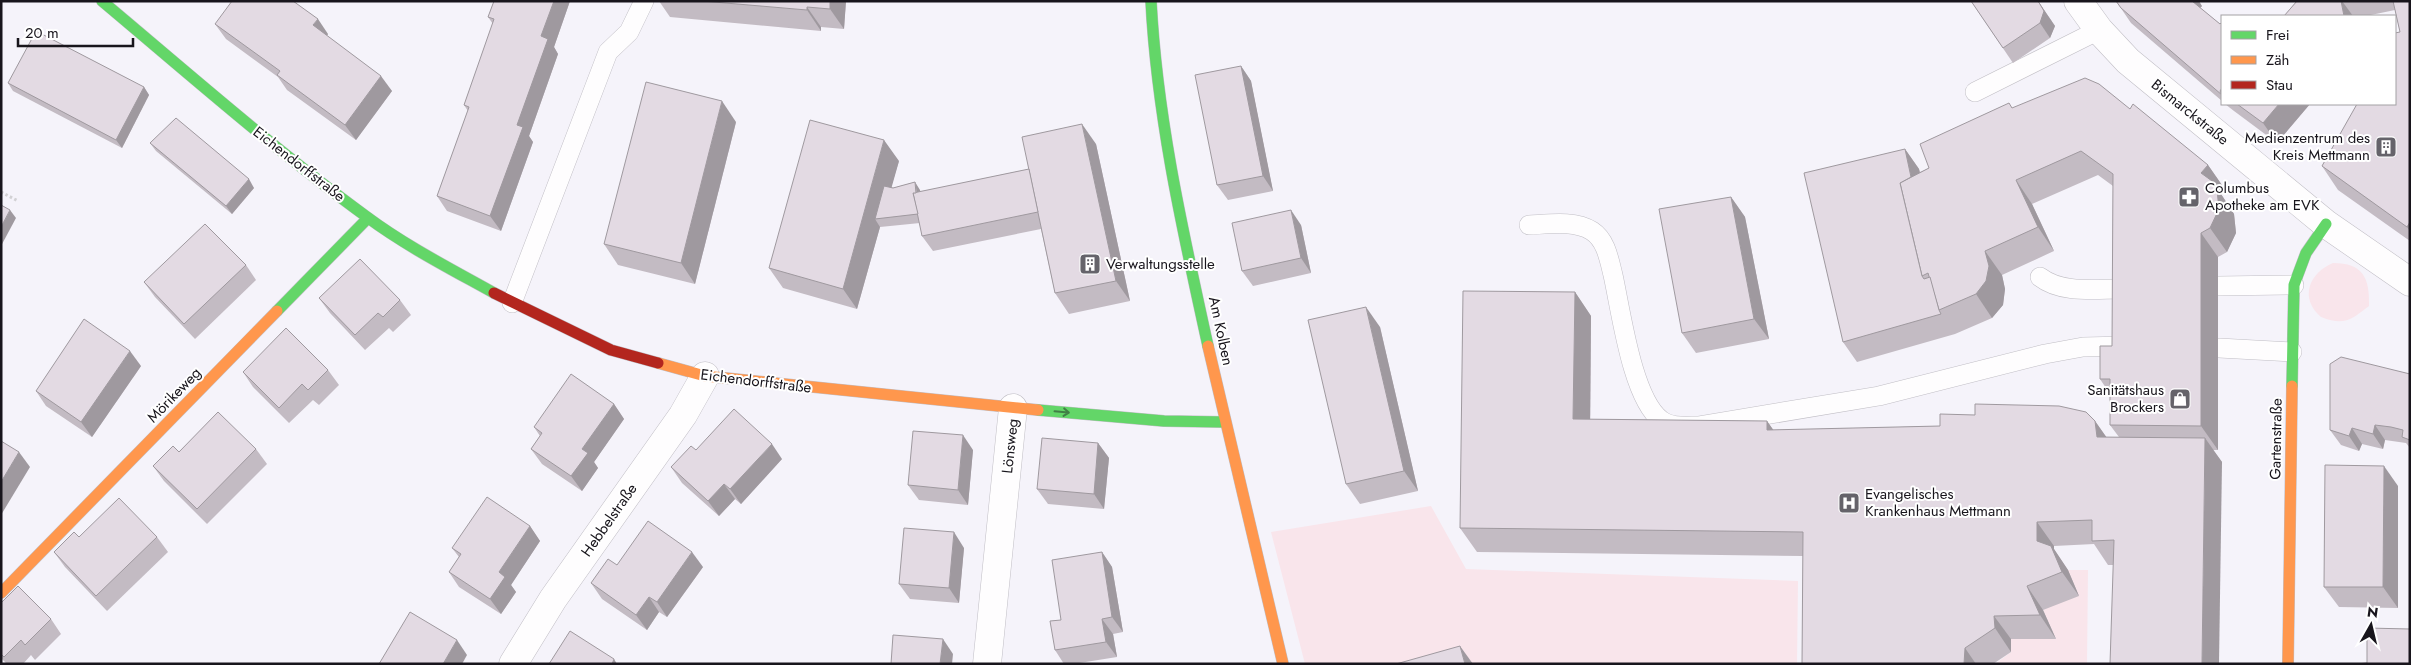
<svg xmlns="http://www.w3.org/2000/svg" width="2411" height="665" font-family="Jost,sans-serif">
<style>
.green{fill:#f9e5eb}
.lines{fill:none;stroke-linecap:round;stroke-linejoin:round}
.lane-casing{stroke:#c0bec5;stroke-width:20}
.street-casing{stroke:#c0bec5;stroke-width:29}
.fast-casing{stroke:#c0bec5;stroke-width:12}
.slow-casing{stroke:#c0bec5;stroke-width:12}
.jam-casing{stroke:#c0bec5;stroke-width:12}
.path{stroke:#d2d1d4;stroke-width:3;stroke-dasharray:2.5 2.5;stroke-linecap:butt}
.lane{stroke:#fefdfe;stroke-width:19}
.street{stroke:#fefdfe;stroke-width:28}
.fast{stroke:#63d668;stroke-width:11}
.slow{stroke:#ff974d;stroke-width:11}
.jam{stroke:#b3261e;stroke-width:11}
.wall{fill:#c3bbc3}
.shaded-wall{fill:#9f999f}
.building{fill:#e3dae3;stroke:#9f999f}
.oneway{stroke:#417f46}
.labels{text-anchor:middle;stroke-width:4;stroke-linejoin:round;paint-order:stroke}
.street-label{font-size:15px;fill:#18151c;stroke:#fff}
.poi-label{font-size:15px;fill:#18151c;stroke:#fff;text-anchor:start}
</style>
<rect width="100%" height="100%" fill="#f5f3fa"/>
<g class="green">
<path d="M2333,263C2363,263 2370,278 2369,306C2351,320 2344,326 2321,317C2299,298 2309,273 2333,263Z"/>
<polygon points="1431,506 1466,569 1798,581 1797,664 1305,664 1271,532"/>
<polygon points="2068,570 2088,570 2087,664 1995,664 2011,652 2011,639 2056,639 2043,610"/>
</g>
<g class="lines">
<g class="lane-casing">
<g id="lane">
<polyline points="1975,92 2099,30"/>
<path d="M1529,225C1549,224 1575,220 1592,231C1606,240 1609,259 1613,275C1621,311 1632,398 1661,420C1671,428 1686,426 1698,426L1879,396L2045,354L2083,347L2125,346"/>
<path d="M2040,277C2063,295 2100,288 2128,289"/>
<polyline points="2218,286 2294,285"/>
<polyline points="512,303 608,52 629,32 644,1"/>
<polyline points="2219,348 2292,352"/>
</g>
</g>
<g class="street-casing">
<g id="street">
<polyline points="2078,1 2099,30 2128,61 2326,224 2410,282"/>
<polyline points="513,664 553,599 683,415 705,376"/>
<polyline points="987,664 1013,408"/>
</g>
</g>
<g class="fast-casing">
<g id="fast">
<path d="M102,1C189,74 275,150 367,217C406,246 451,269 494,293"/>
<path d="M1151,1C1157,118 1183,232 1208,346"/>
<polyline points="277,311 368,218"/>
<polyline points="2292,386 2294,285 2306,253 2326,224"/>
<polyline points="1038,410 1164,421 1224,422"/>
</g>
</g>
<g class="slow-casing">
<g id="slow">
<polyline points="1208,346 1283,664"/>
<polyline points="658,363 705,376 1038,410"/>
<polyline points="1,593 277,311"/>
<polyline points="2288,664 2292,386"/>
</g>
</g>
<g class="jam-casing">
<polyline id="jam" points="494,293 611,350 658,363"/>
</g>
<polyline class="path" points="1,192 18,201"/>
<use href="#lane" class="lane"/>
<use href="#street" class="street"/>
<use href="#fast" class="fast"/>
<use href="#slow" class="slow"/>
<use href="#jam" class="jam"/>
</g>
<g class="wall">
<polygon points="494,1 570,1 554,47 558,54 529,136 533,142 501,231 447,211 437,196 468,111 464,105 493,24 488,17"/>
<polygon points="659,1 846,1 844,29 821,27 821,31 670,17"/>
<polygon points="1971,1 2038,1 2055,26 2050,38 2013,63"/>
<polygon points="2116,1 2202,6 2200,8 2220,24 2222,22 2222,101 2131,23"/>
<polygon points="2297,1 2410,1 2410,241 2338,190 2322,166 2400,32 2395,10 2366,16 2284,16"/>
<polygon points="215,24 328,34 327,36 392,91 356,140 287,90 278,77 226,39"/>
<polygon points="1241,66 1251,81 1273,191 1228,200 1217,185"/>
<polygon points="8,83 144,87 149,95 122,148 13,91"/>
<polygon points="2009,103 2012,108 2130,109 2208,165 2224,188 2221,194 2234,214 2236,233 2227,252 2218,257 2218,450 2213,450 2222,462 2113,565 2108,565 2094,544 2054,546 2054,549 2068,570 2079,596 2043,610 2056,639 2011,639 2011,652 1993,664 1802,664 1803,556 1477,552 1460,528 1575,292 1591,316 1590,419 1767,421 1773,430 1940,426 2095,421 2106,437 2119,437 2110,425 2110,394 2100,379 2112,346 2113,186 2098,175 2032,204 2054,251 2002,275 2005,289 2003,305 1992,318 1955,334 1857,362 1843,342 1905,149 1919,169 1920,172 1929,168"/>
<polygon points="2225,104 2310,104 2277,143 2234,111"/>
<polygon points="736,122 695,284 618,265 604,244"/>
<polygon points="150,143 254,188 232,214 156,151"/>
<polygon points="1096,144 1130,301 1069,314 1055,293 1041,229 933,251 922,236 920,223 880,227 857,309 783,288 769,268 899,161 891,187 893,188 915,182 920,192 1029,169"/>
<polygon points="1731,197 1745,217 1769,339 1696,353 1682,333"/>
<polygon points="1301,225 1311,273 1253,286 1242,271"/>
<polygon points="246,265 256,280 195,339 155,297 144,282"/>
<polygon points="319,298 400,300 411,315 393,332 389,328 365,350 330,313"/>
<polygon points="1380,327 1418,491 1360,504 1346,484"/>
<polygon points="141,366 92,437 46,406 36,391"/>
<polygon points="328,370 339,385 319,405 313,400 289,423 253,387 243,372"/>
<polygon points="2410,374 2410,448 2406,443 2385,440 2383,449 2362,444 2359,451 2341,445 2330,430"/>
<polygon points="614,404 624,419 594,462 598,468 582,491 542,464 531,449 540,436 534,427"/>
<polygon points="1098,443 1109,458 1104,509 1048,504 1037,489"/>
<polygon points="256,449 267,464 207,524 164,481 153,466 179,452"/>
<polygon points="696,450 782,459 741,504 735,499 719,516 682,483 671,467"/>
<polygon points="973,450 968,505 919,500 908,485"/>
<polygon points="2398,486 2398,608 2339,607 2324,587"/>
<polygon points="530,526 540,541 511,585 516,592 501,614 459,587 449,572 459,557 452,548"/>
<polygon points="79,537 157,537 168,552 107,611 65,567 54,552"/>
<polygon points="964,548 959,603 910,599 899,584"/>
<polygon points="1102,552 1112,567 1123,632 1113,634 1117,657 1073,664 1064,664 1055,650 1061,620"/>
<polygon points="617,565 703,567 667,617 659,612 647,630 602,599 591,583"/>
<polygon points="1,603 51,619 61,634 35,660 31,655 23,664 7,664 1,658"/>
</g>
<g class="shaded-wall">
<polygon points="554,1 570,1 554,47 558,54 529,136 533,142 501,231 490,216 517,125 541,36"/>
<polygon points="830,1 846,1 844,29 830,9"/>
<polygon points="2038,1 2055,26 2050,38 2040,23"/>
<polygon points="2190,1 2199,1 2202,6 2197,11"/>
<polygon points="2341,1 2342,1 2353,16 2344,16"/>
<polygon points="807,7 821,27 821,31 807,10"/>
<polygon points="318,19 328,34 324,40 313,25"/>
<polygon points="1241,66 1251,81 1273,191 1263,176"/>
<polygon points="381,76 392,91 356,140 345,125"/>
<polygon points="144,87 149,95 122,148 116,140"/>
<polygon points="722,101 736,122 695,284 681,263"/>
<polygon points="2279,104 2310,104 2277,143 2263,123"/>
<polygon points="1082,124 1096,144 1130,301 1116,281"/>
<polygon points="884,140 899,161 883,218 875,219 880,227 857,309 843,289"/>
<polygon points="1905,149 1919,169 1926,202 1912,181"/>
<polygon points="2208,165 2224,188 2221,194 2234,214 2236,233 2227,252 2210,228 2201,173"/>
<polygon points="249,179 254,188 232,214 226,206"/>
<polygon points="2016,180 2032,204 2054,251 2038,227"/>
<polygon points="915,182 920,190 926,222 921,214"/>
<polygon points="1731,197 1745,217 1769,339 1754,319"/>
<polygon points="10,210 16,218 1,246 1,227"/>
<polygon points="1291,210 1301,225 1311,273 1301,258"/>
<polygon points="2410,222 2410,231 2407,227"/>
<polygon points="2201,233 2218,257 2218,450 2201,426"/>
<polygon points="1985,251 2002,275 2005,289 2003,305 1992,318 1976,294"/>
<polygon points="1575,292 1591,316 1590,443 1573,419"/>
<polygon points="1366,307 1380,327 1418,491 1404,471"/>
<polygon points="130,351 141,366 92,437 81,422"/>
<polygon points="614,404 624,419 594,462 598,468 582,491 571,476 582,449"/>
<polygon points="1767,421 1784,445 1767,430"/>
<polygon points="2095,421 2112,445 2097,437"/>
<polygon points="2375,425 2385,440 2383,449 2373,434"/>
<polygon points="2352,428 2362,444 2359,451 2349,436"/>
<polygon points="963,435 973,450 968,505 958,490"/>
<polygon points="2205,438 2222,462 2219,664 2202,664"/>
<polygon points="1098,443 1109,458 1104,509 1094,494"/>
<polygon points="772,444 782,459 741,504 730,489"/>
<polygon points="19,452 30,467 1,515 1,482"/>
<polygon points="2384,466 2398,486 2398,608 2383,587"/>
<polygon points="724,484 735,499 719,516 708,501"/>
<polygon points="2037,522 2054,546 2054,549 2068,570 2079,596 2062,572 2037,541"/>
<polygon points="530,526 540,541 511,585 516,592 501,614 490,599 499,572"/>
<polygon points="954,532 964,548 959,603 949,588"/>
<polygon points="692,552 703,567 667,617 657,602"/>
<polygon points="1102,552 1112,567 1123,632 1112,617"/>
<polygon points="2027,586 2043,610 2056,639 2040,615"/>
<polygon points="649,597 659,612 647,630 636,615"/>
<polygon points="1994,616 2011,639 2011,652 1995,628"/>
<polygon points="1102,619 1113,634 1117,657 1106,642"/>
<polygon points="943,639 953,654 952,664 940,664"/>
<polygon points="457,640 467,655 462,664 443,664"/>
<polygon points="1460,646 1473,664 1465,664"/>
<polygon points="1965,648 1976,664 1964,664"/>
<polygon points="614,659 617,664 612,664"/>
</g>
<g class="building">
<polygon points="232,1 293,1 318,19 313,25 381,76 345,125 277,75 280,71 215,24"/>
<polygon points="494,1 554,1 541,36 548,39 517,125 523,127 490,216 437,196 469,107 464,105 494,19 488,17"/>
<polygon points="702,1 830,1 830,9 807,7 807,10"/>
<polygon points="1971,1 2038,1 2044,11 2040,23 2003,48"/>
<polygon points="2116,1 2192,1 2220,24 2222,22 2222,88 2220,91 2222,95 2121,8"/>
<polygon points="2297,1 2341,1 2344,16 2284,16"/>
<polygon points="2393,1 2410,1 2410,222 2407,227 2322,166 2357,104 2395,104 2395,33 2400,32"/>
<polygon points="36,31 144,87 116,140 8,83"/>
<polygon points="1241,66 1263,176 1217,185 1195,75"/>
<polygon points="2085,78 2099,84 2130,109 2133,104 2208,165 2201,173 2212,181 2217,190 2219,209 2210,228 2201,233 2201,426 2110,425 2110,379 2100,379 2100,346 2112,346 2113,174 2081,151 2016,180 2038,227 1985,251 1989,266 1986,281 1976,294 1939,310 1928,273 1922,276 1900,183 1929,168 1920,144 2009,103 2012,108"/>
<polygon points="646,82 722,101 681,263 604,244"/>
<polygon points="2237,104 2279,104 2263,123"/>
<polygon points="176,118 249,179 226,206 150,143"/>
<polygon points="810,120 884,140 843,289 769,268"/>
<polygon points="1082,124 1116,281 1055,293 1022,137"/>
<polygon points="1905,149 1911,177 1900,183 1922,276 1924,279 1930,277 1939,310 1941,314 1843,342 1804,173"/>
<polygon points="1029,169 1038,212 922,236 913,193"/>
<polygon points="915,182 916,193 913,193 918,214 875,219 884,186 893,188"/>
<polygon points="1731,197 1754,319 1682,333 1659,209"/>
<polygon points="1,205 10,210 1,227"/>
<polygon points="1291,210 1301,258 1242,271 1232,223"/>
<polygon points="205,224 246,265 184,324 144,282"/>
<polygon points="360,259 400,300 383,317 378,313 355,335 319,298"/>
<polygon points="1463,291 1575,292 1573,419 1767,421 1767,430 1940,426 1940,414 1975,415 1975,404 2059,406 2086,412 2095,421 2097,437 2205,438 2202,664 2110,664 2114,540 2092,541 2092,520 2037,522 2037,541 2051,546 2062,572 2027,586 2040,615 1994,616 1995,628 1965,648 1964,664 1802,664 1803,532 1460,528"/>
<polygon points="1366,307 1404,471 1346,484 1308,320"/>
<polygon points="84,319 130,351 81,422 36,391"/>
<polygon points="286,328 328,370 308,390 302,384 279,408 243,372"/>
<polygon points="2341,357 2410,374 2410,440 2402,437 2403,430 2391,427 2375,425 2373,434 2352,428 2349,436 2330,430 2330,364"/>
<polygon points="571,374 614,404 582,449 588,453 571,476 531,449 542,433 534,427"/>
<polygon points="734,409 772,444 730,489 724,484 708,501 671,467 691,446 696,450"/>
<polygon points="218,412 256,449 197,509 153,466 173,446 179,452"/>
<polygon points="913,431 963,435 958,490 908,485"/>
<polygon points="1042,438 1098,443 1094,494 1037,489"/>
<polygon points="1,441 19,452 1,482"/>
<polygon points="2325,465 2384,466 2383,587 2324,587"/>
<polygon points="487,497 530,526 499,572 505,577 490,599 449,572 461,554 452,548"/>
<polygon points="119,498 157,537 96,596 54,552 74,532 79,537"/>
<polygon points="648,521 692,552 657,602 649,597 636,615 591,583 608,559 617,565"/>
<polygon points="904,528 954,532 949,588 899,584"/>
<polygon points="1102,552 1112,617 1102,619 1106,642 1055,650 1050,621 1061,620 1052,560"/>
<polygon points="18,586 51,619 25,645 21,640 4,657 1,654 1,603"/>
<polygon points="410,612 457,640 443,664 379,664"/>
<polygon points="2367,628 2410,629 2410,664 2357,664 2367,663"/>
<polygon points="570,631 614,659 612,664 549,664"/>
<polygon points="893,635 943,639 940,664 891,664"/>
<polygon points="1460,646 1465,664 1396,664"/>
</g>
<defs><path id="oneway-shaft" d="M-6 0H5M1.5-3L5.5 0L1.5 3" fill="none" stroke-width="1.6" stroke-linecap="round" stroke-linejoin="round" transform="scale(1.25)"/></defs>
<use class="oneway" href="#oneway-shaft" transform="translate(1062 412) rotate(5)"/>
<defs>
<g id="building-square" transform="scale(1.125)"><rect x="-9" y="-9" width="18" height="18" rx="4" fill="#65636a" stroke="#fff"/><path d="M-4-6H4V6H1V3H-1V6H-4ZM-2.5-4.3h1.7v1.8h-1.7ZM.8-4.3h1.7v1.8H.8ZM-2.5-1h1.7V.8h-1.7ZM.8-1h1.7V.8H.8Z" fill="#fff"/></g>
<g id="pharmacy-square" transform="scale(1.125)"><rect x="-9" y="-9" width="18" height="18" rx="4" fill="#65636a" stroke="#fff"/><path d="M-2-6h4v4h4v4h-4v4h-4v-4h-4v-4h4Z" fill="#fff"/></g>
<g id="shop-square" transform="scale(1.125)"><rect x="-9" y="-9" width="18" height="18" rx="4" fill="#65636a" stroke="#fff"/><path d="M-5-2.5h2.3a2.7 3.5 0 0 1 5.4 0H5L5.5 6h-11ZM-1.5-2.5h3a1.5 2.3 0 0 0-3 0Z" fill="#fff"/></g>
<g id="hospital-square" transform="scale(1.125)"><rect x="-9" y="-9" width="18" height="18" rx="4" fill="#65636a" stroke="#fff"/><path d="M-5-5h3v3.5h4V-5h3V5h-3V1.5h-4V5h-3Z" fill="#fff"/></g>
</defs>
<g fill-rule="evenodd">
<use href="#building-square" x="2386" y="147"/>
<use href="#pharmacy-square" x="2189" y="197"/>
<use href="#building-square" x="1090" y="264"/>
<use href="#shop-square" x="2180" y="399"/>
<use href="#hospital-square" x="1849" y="503"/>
</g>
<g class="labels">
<g class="street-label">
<text transform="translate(2190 112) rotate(39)" y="5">Bismarckstraße</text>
<text transform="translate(299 164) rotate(38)" y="5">Eichendorffstraße</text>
<text transform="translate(1221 331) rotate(78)" y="5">Am Kolben</text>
<text transform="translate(756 381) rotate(7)" y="5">Eichendorffstraße</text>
<text transform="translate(174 395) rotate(-46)" y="5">Mörikeweg</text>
<text transform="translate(2276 439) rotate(-89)" y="5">Gartenstraße</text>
<text transform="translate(1010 446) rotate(-84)" y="5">Lönsweg</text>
<text transform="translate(609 520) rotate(-55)" y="5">Hebbelstraße</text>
</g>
<g class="poi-label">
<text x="2370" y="143" text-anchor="end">Medienzentrum des<tspan x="2370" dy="17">Kreis Mettmann</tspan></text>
<text x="2205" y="193">Columbus<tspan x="2205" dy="17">Apotheke am EVK</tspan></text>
<text x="1106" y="269">Verwaltungsstelle</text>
<text x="2164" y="395" text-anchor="end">Sanitätshaus<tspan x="2164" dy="17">Brockers</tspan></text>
<text x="1865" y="499">Evangelisches<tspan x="1865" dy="17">Krankenhaus Mettmann</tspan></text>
</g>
</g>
<rect width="2411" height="665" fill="none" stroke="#18151c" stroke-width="5"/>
<rect x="2221" y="15" width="175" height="90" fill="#ffffff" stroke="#a3a1a4"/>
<rect x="2231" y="31" width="25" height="8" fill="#63d668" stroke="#a3a1a4"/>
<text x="2266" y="40" font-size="15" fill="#18151c">Frei</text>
<rect x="2231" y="56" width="25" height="8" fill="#ff974d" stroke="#a3a1a4"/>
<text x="2266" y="65" font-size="15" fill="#18151c">Zäh</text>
<rect x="2231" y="81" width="25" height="8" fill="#b3261e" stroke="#a3a1a4"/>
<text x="2266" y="90" font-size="15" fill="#18151c">Stau</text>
<g transform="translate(2371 625) rotate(8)" stroke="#ffffff" stroke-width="4" paint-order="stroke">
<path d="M0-4L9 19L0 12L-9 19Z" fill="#18151c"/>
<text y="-8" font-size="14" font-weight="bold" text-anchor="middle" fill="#18151c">N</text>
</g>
<path d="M18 38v8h115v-8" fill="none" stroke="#18151c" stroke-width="2.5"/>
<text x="25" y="38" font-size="15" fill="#18151c" stroke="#ffffff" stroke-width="4" paint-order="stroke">20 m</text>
</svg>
